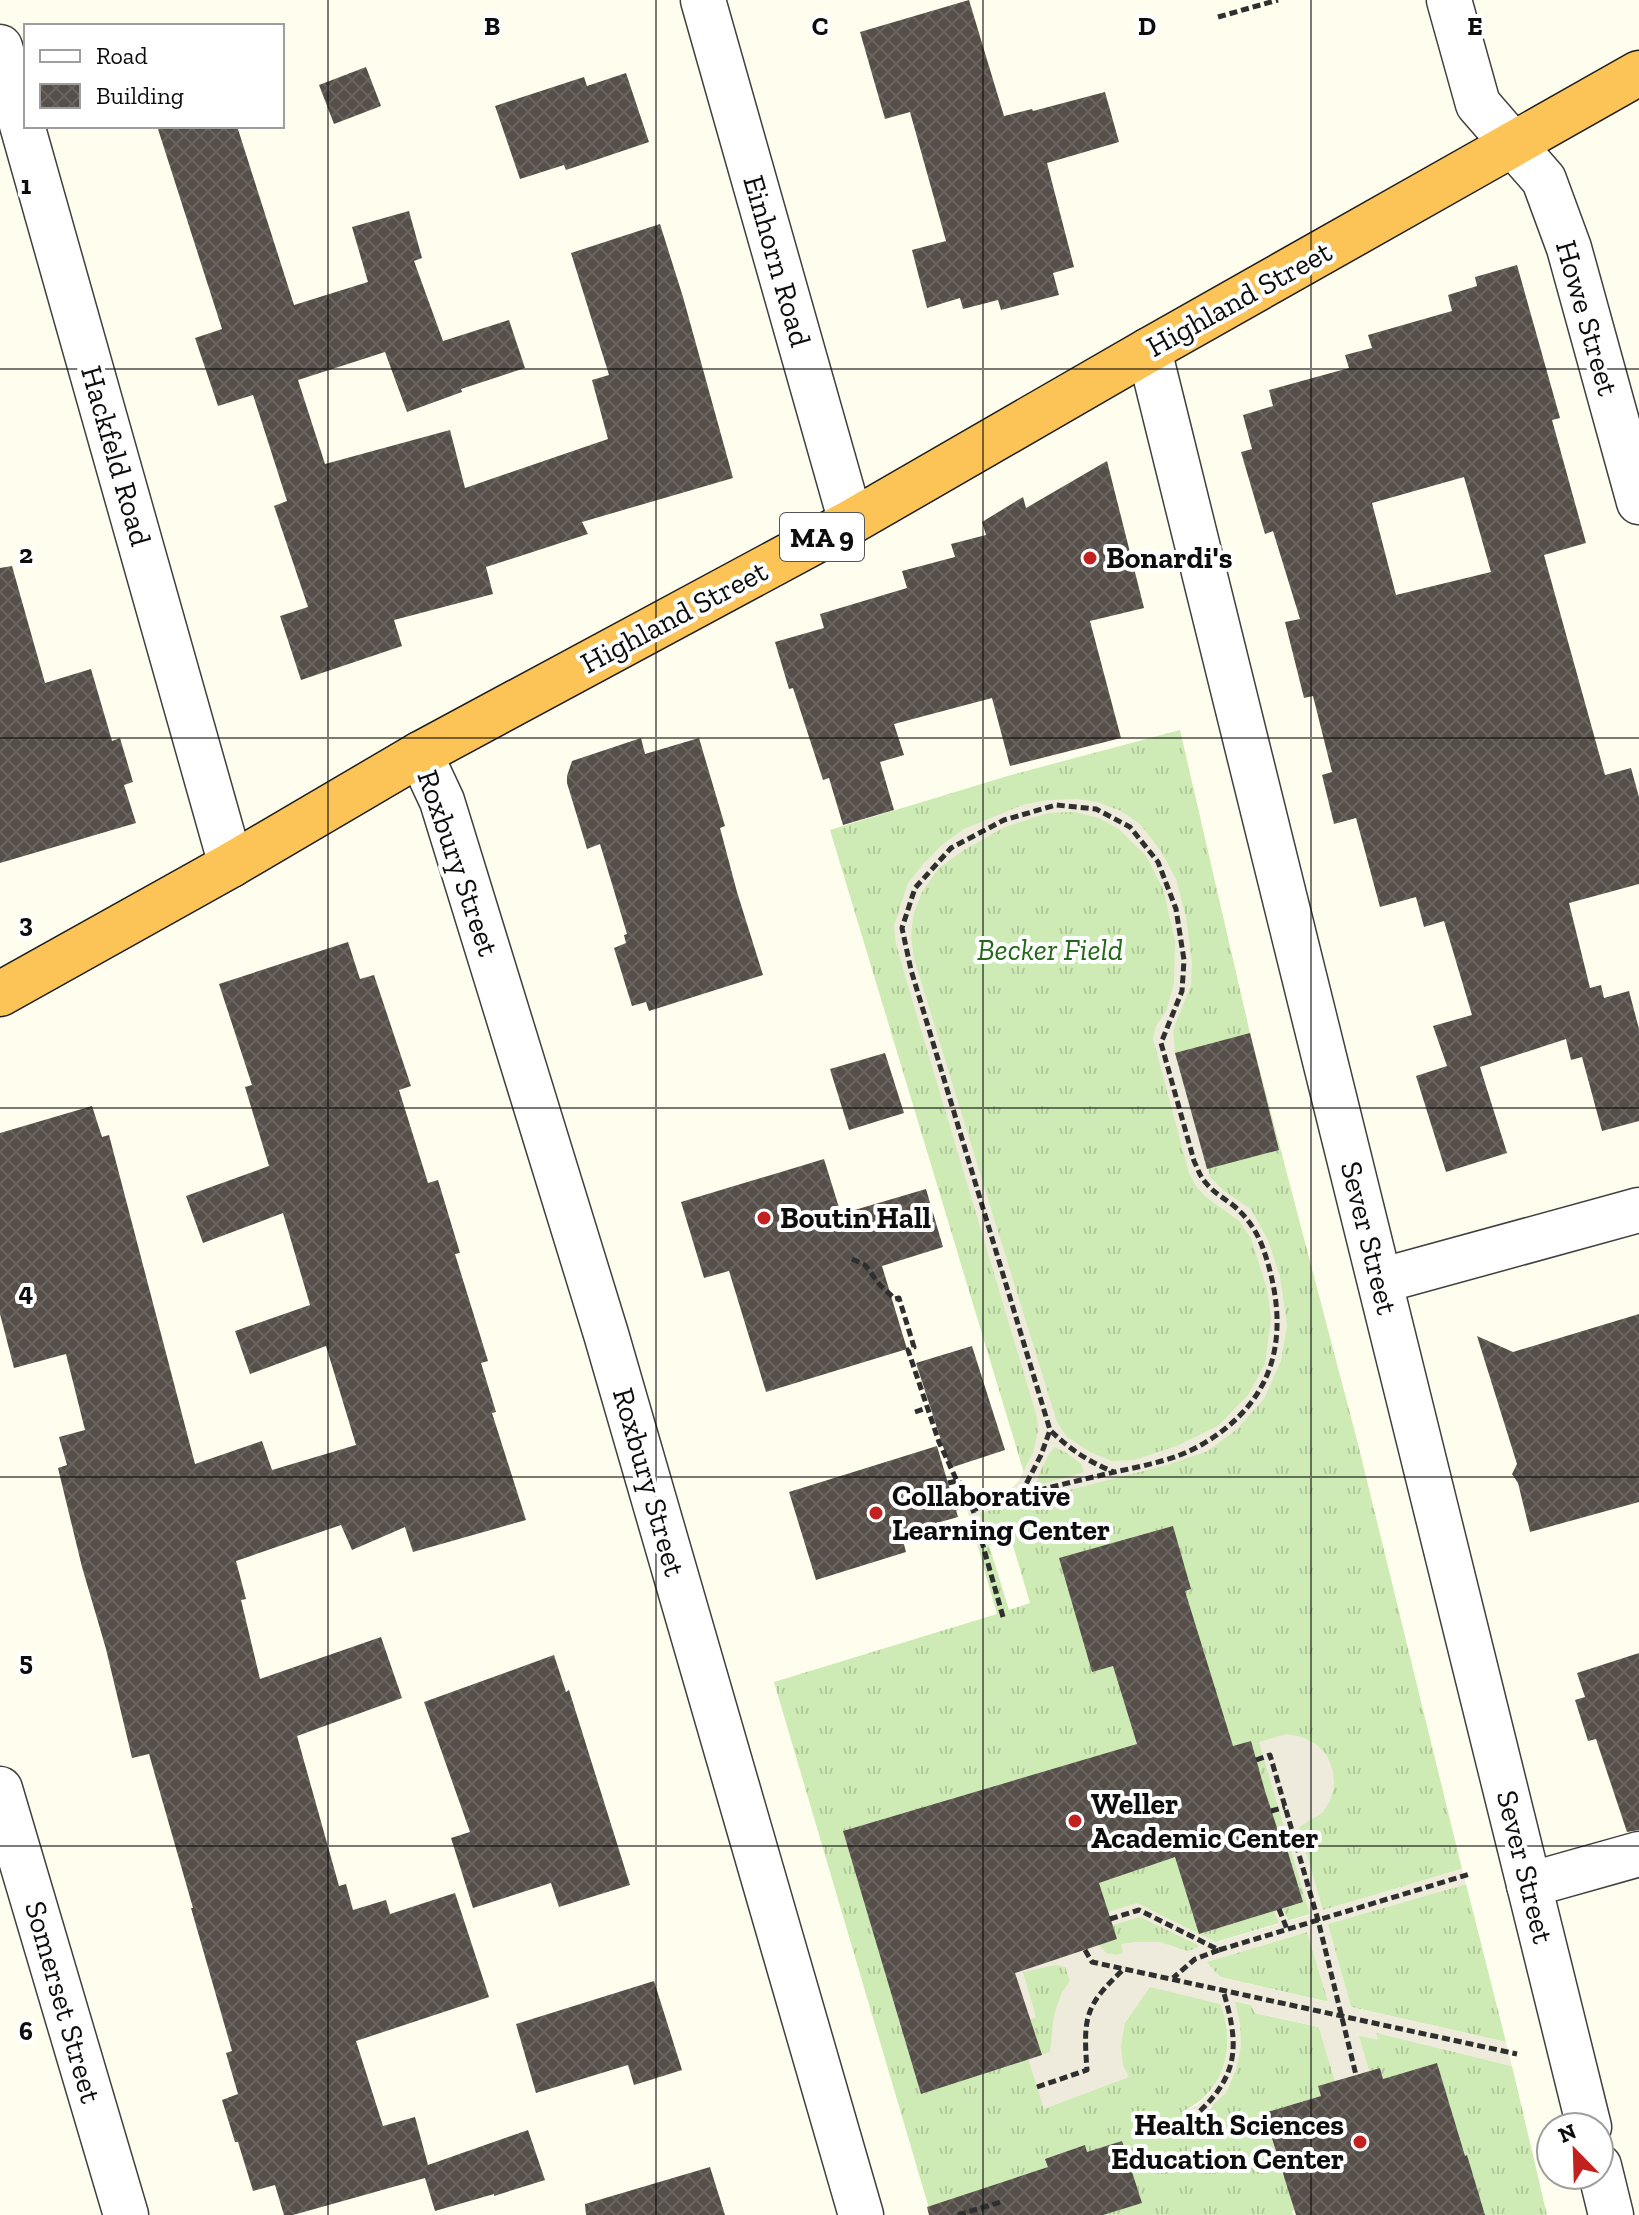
<svg xmlns="http://www.w3.org/2000/svg" width="1639" height="2215" font-family="'Zilla Slab',serif">
<style>
.grass{fill:url(#grass-tufts);fill-rule:evenodd}
.plaza{fill:#efebdc;fill-rule:evenodd}
.building{fill:url(#building-cross-hatch);fill-rule:evenodd}
.lines{fill:none;stroke-linecap:round;stroke-linejoin:round}
.minor-casing{stroke:#404040;stroke-width:47}
.trunk-casing{stroke:#1e1e1e;stroke-width:47}
.path{stroke:#2f2f2f;stroke-width:5;stroke-dasharray:8 4;stroke-linecap:butt}
.minor{stroke:#fff;stroke-width:44}
.trunk{stroke:#fcc457;stroke-width:44}
.grid{fill:none;stroke:#0d0d0d;stroke-width:2;stroke-opacity:0.55}
.poi-dot{fill:#c3211f;stroke:#fff;stroke-width:3}
.labels{text-anchor:middle;stroke-width:8;stroke-linejoin:round;paint-order:stroke}
.shield{fill:#fff;stroke:#565656;stroke-width:2}
.shield-label{font-size:28px;font-weight:bold;fill:#0d0d0d}
.street-label{font-size:30px;fill:#0d0d0d;stroke:#fff}
.poi-label{font-size:30px;font-weight:bold;fill:#0d0d0d;stroke:#fff;text-anchor:start}
.park-label{font-size:30px;font-style:italic;fill:#26681b;stroke:#fff}
.grid-label{font-size:26px;text-anchor:middle;font-weight:bold;fill:#0d0d0d;stroke:#fff;stroke-width:8;stroke-linejoin:round;paint-order:stroke}
</style>
<defs>
<pattern id="grass-tufts" width="24" height="20" patternUnits="userSpaceOnUse" patternTransform="scale(2)"><rect width="24" height="20" fill="#ceebb5"/><path d="M3 7l-1-3M5 7V3M7 7l1-3M15 17l-1-3M17 17v-4M19 17l1-3" fill="none" stroke="#b0c89a"/></pattern>
<pattern id="building-cross-hatch" width="8" height="8" patternUnits="userSpaceOnUse" patternTransform="scale(2)"><rect width="8" height="8" fill="#564f49"/><path d="M0 0l8 8M0 8l8-8" fill="none" stroke="#69645f"/></pattern>
</defs>
<rect width="100%" height="100%" fill="#fffded"/>
<g class="grass">
<path d="M1180,730L1250,1033L1358,1444L1462,1869L1199,1947L1190,1951L1151,1986L1221,2004C1236,2047 1226,2091 1182,2112L1211,2109L1240,2025L1234,2001L1251,2005L1255,2013L1319,2027L1335,2081L1321,2096L1264,2113L1283,2176L1305,2207L1292,2211L1293,2215H931L774,1682L997,1614L966,1505C989,1496 1011,1498 1024,1473L830,830L1011,775ZM1011,1539L1030,1603L1009,1610L989,1545Z"/>
<polygon points="1466,1884 1506,2042 1351,2007 1327,1924"/>
<polygon points="1307,1932 1329,2002 1220,1977 1206,1962"/>
<polygon points="1375,2032 1512,2066 1547,2215 1485,2215 1467,2156 1452,2159 1455,2124 1437,2064 1383,2079 1380,2068 1369,2071 1358,2035 1377,2039"/>
</g>
<g class="plaza">
<path d="M1076,799L1097,802L1121,811L1140,824L1161,851L1176,879L1186,917L1192,962L1191,985L1173,1030L1175,1053L1210,1177L1224,1191L1251,1209L1268,1240L1280,1276L1287,1326L1281,1361L1264,1399L1236,1430L1208,1451L1167,1465L980,1513L989,1545L978,1548L966,1505L1007,1492L1017,1484L1033,1453L1038,1431L1037,1417L911,996L896,944L894,926L908,883L924,863L943,844L964,829L1022,805L1047,800ZM1075,812L1099,818L1119,829L1146,856L1163,889L1175,941L1174,984L1166,1011L1156,1026L1153,1039L1189,1173L1196,1186L1206,1197L1239,1221L1251,1238L1267,1289L1271,1318L1265,1364L1248,1395L1219,1425L1179,1445L1134,1460L1112,1461L1090,1452L1067,1437L1057,1422L954,1089L914,958L911,937L913,916L922,892L938,869L964,850L1005,827L1048,813ZM1055,1447L1068,1454L1081,1464L1084,1472L1039,1485L1037,1482L1040,1472L1049,1454Z"/>
<path d="M1287,1734L1302,1737L1316,1744L1327,1755L1333,1771L1334,1787L1330,1801L1322,1813L1299,1827L1323,1910L1462,1869L1466,1884L1328,1924L1351,2007L1506,2042L1512,2066L1376,2033L1378,2040L1359,2036L1369,2071L1335,2081L1319,2027L1255,2013L1251,2005L1235,2001L1240,2025L1241,2046L1236,2070L1226,2093L1201,2115L1180,2113L1197,2105L1210,2093L1219,2078L1225,2063L1228,2043L1227,2023L1220,2004L1150,1987L1125,2023L1121,2045L1123,2065L1129,2077L1044,2109L1028,2059L1050,2052L1054,2015L1062,1992L1070,1981L1065,1967L1056,1965L1023,1972L1036,2017L1025,2022L1006,1948L1011,1946L1057,1959L1099,1945L1106,1953L1117,1955L1123,1953L1121,1944L1134,1942H1160L1188,1951L1198,1947V1945L1140,1917L1113,1925L1108,1912L1137,1903L1216,1942L1279,1924L1274,1911L1282,1908L1289,1921L1310,1915L1259,1742ZM1307,1932L1328,2002L1220,1977L1206,1962Z"/>
</g>
<g class="building">
<polygon points="969,0 1004,116 1032,109 1033,111 1105,92 1119,142 1047,163 1074,267 1053,273 1059,295 1001,310 998,300 963,309 960,298 927,308 912,250 946,241 910,112 885,119 860,32"/>
<polygon points="366,67 381,106 334,124 319,85"/>
<polygon points="626,73 649,142 566,170 564,165 520,179 495,106 584,77 587,86"/>
<polygon points="157,126 237,126 294,305 368,282 352,227 409,211 422,258 414,261 443,341 509,320 525,368 461,389 462,392 407,412 385,352 298,380 325,464 450,430 465,488 608,439 592,380 609,375 571,253 660,224 683,297 733,478 582,522 588,534 486,567 493,594 394,620 402,646 301,680 280,616 308,607 274,506 287,501 253,395 218,406 195,338 222,329"/>
<path d="M1517,265L1560,418L1552,420L1586,543L1544,555L1605,775L1631,768L1639,797V884L1569,903L1590,988L1601,985L1604,998L1629,991L1639,1029V1121L1602,1131L1582,1057L1571,1060L1566,1039L1480,1067L1507,1153L1446,1172L1416,1076L1447,1066L1433,1026L1472,1015L1444,921L1424,927L1416,897L1380,907L1356,818L1334,824L1322,775L1332,772L1313,696L1304,698L1285,622L1300,619L1273,531L1265,534L1241,452L1252,449L1243,415L1273,406L1269,390L1349,368L1345,355L1372,348L1368,335L1452,311L1448,295L1477,286L1475,277ZM1464,477L1491,572L1396,595L1372,503Z"/>
<polygon points="1107,461 1144,608 1090,621 1121,738 1010,766 992,698 894,724 904,755 880,762 894,810 843,825 829,778 823,780 793,688 789,689 775,642 824,628 820,614 907,588 902,571 955,557 951,544 986,535 982,522 1023,497 1026,508"/>
<polygon points="12,566 45,683 91,669 112,741 120,738 133,782 124,785 136,823 0,863 0,568"/>
<polygon points="641,738 645,754 699,738 725,826 720,828 737,892 763,975 649,1011 646,1002 632,1006 614,948 626,943 624,935 627,934 600,844 587,849 567,783 567,776 572,761"/>
<polygon points="348,942 360,979 374,975 411,1086 399,1090 428,1183 438,1180 460,1253 455,1254 488,1361 481,1363 496,1412 492,1413 526,1520 413,1552 405,1527 352,1550 341,1525 236,1561 246,1599 241,1600 260,1679 381,1637 402,1698 297,1736 339,1886 346,1884 353,1910 386,1900 390,1914 455,1893 489,1997 356,2041 383,2126 415,2117 428,2165 528,2130 545,2180 494,2196 494,2194 435,2211 425,2178 293,2215 284,2215 275,2185 253,2191 238,2142 235,2142 222,2100 238,2094 226,2053 232,2051 191,1908 193,1908 149,1754 132,1758 106,1649 82,1567 58,1468 67,1465 59,1437 85,1430 66,1354 14,1368 0,1314 0,1133 92,1106 102,1137 109,1135 195,1464 262,1441 272,1470 356,1445 326,1346 250,1374 235,1331 310,1305 283,1213 203,1243 186,1196 269,1166 245,1087 252,1085 219,984"/>
<polygon points="1250,1033 1279,1150 1207,1169 1175,1053"/>
<polygon points="885,1053 904,1113 849,1130 830,1069"/>
<polygon points="824,1159 841,1214 926,1189 943,1247 882,1266 907,1349 766,1392 729,1271 704,1278 681,1202"/>
<polygon points="1639,1314 1639,1502 1530,1532 1518,1483 1512,1474 1517,1464 1477,1336 1513,1352"/>
<polygon points="972,1346 1005,1450 950,1468 916,1363"/>
<polygon points="937,1446 958,1517 901,1533 906,1552 816,1580 789,1492"/>
<polygon points="1173,1526 1191,1589 1185,1591 1233,1746 1251,1741 1265,1791 1280,1837 1283,1836 1303,1902 1199,1934 1175,1857 1099,1883 1117,1939 1015,1973 1042,2055 921,2094 843,1831 1137,1744 1113,1666 1092,1672 1059,1558"/>
<polygon points="1639,1653 1639,1830 1627,1832 1596,1739 1588,1741 1575,1700 1585,1697 1577,1673"/>
<polygon points="554,1655 566,1692 569,1690 630,1885 559,1907 551,1883 473,1908 451,1838 470,1832 424,1702"/>
<polygon points="654,1981 682,2070 634,2085 628,2065 536,2093 516,2024"/>
<polygon points="1437,2063 1465,2156 1467,2155 1485,2215 1296,2215 1264,2113 1321,2096 1318,2086 1356,2075 1380,2068 1383,2079"/>
<polygon points="1122,2141 1142,2203 1103,2215 929,2215 927,2207 1048,2167 1045,2159 1085,2145 1087,2152"/>
<polygon points="710,2167 725,2215 586,2215 585,2204"/>
</g>
<g class="lines">
<g class="minor-casing">
<g id="minor">
<polyline points="703,0 851,522"/>
<polyline points="1449,0 1478,104 1544,180 1569,248 1639,502"/>
<polyline points="0,47 231,865"/>
<polyline points="1149,350 1589,2127"/>
<polyline points="420,754 442,801 606,1334 861,2215"/>
<polyline points="1380,1281 1639,1210"/>
<polyline points="0,1789 126,2215"/>
<polyline points="1529,1885 1639,1854"/>
<polyline points="1599,2166 1611,2215"/>
</g>
</g>
<g class="trunk-casing">
<polyline id="trunk" points="0,994 231,865 420,754 851,522 1149,350 1639,73"/>
</g>
<g class="path">
<polyline points="1218,17 1278,0"/>
<polyline points="852,1259 865,1265 880,1285 895,1299 899,1298 914,1347 908,1350 939,1442 957,1481"/>
<polyline points="915,1412 927,1408"/>
<polyline points="948,1483 957,1481 964,1485 973,1510"/>
<polyline points="1021,1494 1041,1455 1050,1430"/>
<polyline points="955,1508 971,1505"/>
<path d="M1003,1617L973,1510C1016,1495 1059,1485 1102,1475C1135,1467 1172,1462 1201,1445C1279,1400 1291,1331 1264,1251C1258,1233 1248,1218 1234,1206C1224,1198 1214,1193 1206,1183C1200,1177 1198,1169 1194,1161L1161,1043L1182,991L1184,960L1176,909L1158,862L1130,827L1096,809L1056,805L1004,820L951,848L915,888L902,928L911,970L1050,1430C1069,1449 1089,1462 1114,1472"/>
<polyline points="1256,1760 1270,1755 1318,1920 1356,2075"/>
<polyline points="1271,1811 1285,1807"/>
<polyline points="1279,1909 1287,1929"/>
<polyline points="1110,1919 1139,1910 1219,1950 1195,1959 1173,1978"/>
<polyline points="1085,1950 1092,1962 1517,2054"/>
<polyline points="1219,1950 1470,1874"/>
<path d="M1037,2087L1087,2070C1083,2016 1085,2005 1125,1968"/>
<path d="M1200,2111C1241,2072 1238,2041 1223,1990"/>
<polyline points="958,2215 1004,2201"/>
</g>
<use href="#minor" class="minor"/>
<use href="#trunk" class="trunk"/>
</g>
<path class="grid" d="M328,0V2215M656,0V2215M983,0V2215M1311,0V2215M0,369H1639M0,738H1639M0,1108H1639M0,1477H1639M0,1846H1639"/>
<g class="poi-dot">
<circle cx="1090" cy="558" r="8"/>
<circle cx="764" cy="1218" r="8"/>
<circle cx="876" cy="1513" r="8"/>
<circle cx="1075" cy="1821" r="8"/>
<circle cx="1360" cy="2142" r="8"/>
</g>
<g class="labels">
<rect class="shield" x="780" y="513" width="84" height="48" rx="6"/>
<g class="shield-label">
<text x="822" y="547">MA 9</text>
</g>
<g class="street-label">
<text transform="translate(777 261) rotate(74)" y="10">Einhorn Road</text>
<text transform="translate(1239 299) rotate(-29)" y="10">Highland Street</text>
<text transform="translate(1587 318) rotate(74)" y="10">Howe Street</text>
<text transform="translate(116 456) rotate(74)" y="10">Hackfeld Road</text>
<text transform="translate(674 617) rotate(-28)" y="10">Highland Street</text>
<text transform="translate(458 863) rotate(71)" y="10">Roxbury Street</text>
<text transform="translate(1369 1238) rotate(76)" y="10">Sever Street</text>
<text transform="translate(649 1482) rotate(74)" y="10">Roxbury Street</text>
<text transform="translate(1525 1867) rotate(76)" y="10">Sever Street</text>
<text transform="translate(63 2002) rotate(74)" y="10">Somerset Street</text>
</g>
<g class="poi-label">
<text x="1106" y="568">Bonardi's</text>
<text x="780" y="1228">Boutin Hall</text>
<text x="892" y="1506">Collaborative<tspan x="892" dy="34">Learning Center</tspan></text>
<text x="1091" y="1814">Weller<tspan x="1091" dy="34">Academic Center</tspan></text>
<text x="1344" y="2135" text-anchor="end">Health Sciences<tspan x="1344" dy="34">Education Center</tspan></text>
</g>
<g class="park-label">
<text x="1050" y="960">Becker Field</text>
</g>
</g>
<g class="grid-label">
<text x="492" y="35">B</text>
<text x="820" y="35">C</text>
<text x="1147" y="35">D</text>
<text x="1475" y="35">E</text>
<text x="26" y="194">1</text>
<text x="26" y="563">2</text>
<text x="26" y="932">3</text>
<text x="26" y="1301">4</text>
<text x="26" y="1670">5</text>
<text x="26" y="2040">6</text>
</g>
<rect x="24" y="24" width="260" height="104" fill="#ffffff" stroke="#9e9e9e" stroke-width="2"/>
<rect x="40" y="50" width="40" height="12" fill="#ffffff" stroke="#9e9e9e" stroke-width="2"/>
<text x="96" y="64" font-size="24" fill="#0d0d0d">Road</text>
<rect x="40" y="84" width="40" height="24" fill="url(#building-cross-hatch)" stroke="#9e9e9e" stroke-width="2"/>
<text x="96" y="104" font-size="24" fill="#0d0d0d">Building</text>
<g transform="translate(1575 2151) rotate(337)"><circle r="38" fill="#ffffff" stroke="#9e9e9e" stroke-width="2"/>
<path d="M0-6L14 30L0 20L-14 30Z" fill="#c3211f"/>
<text y="-12" font-size="22" font-weight="bold" text-anchor="middle" fill="#0d0d0d">N</text>
</g>
</svg>
